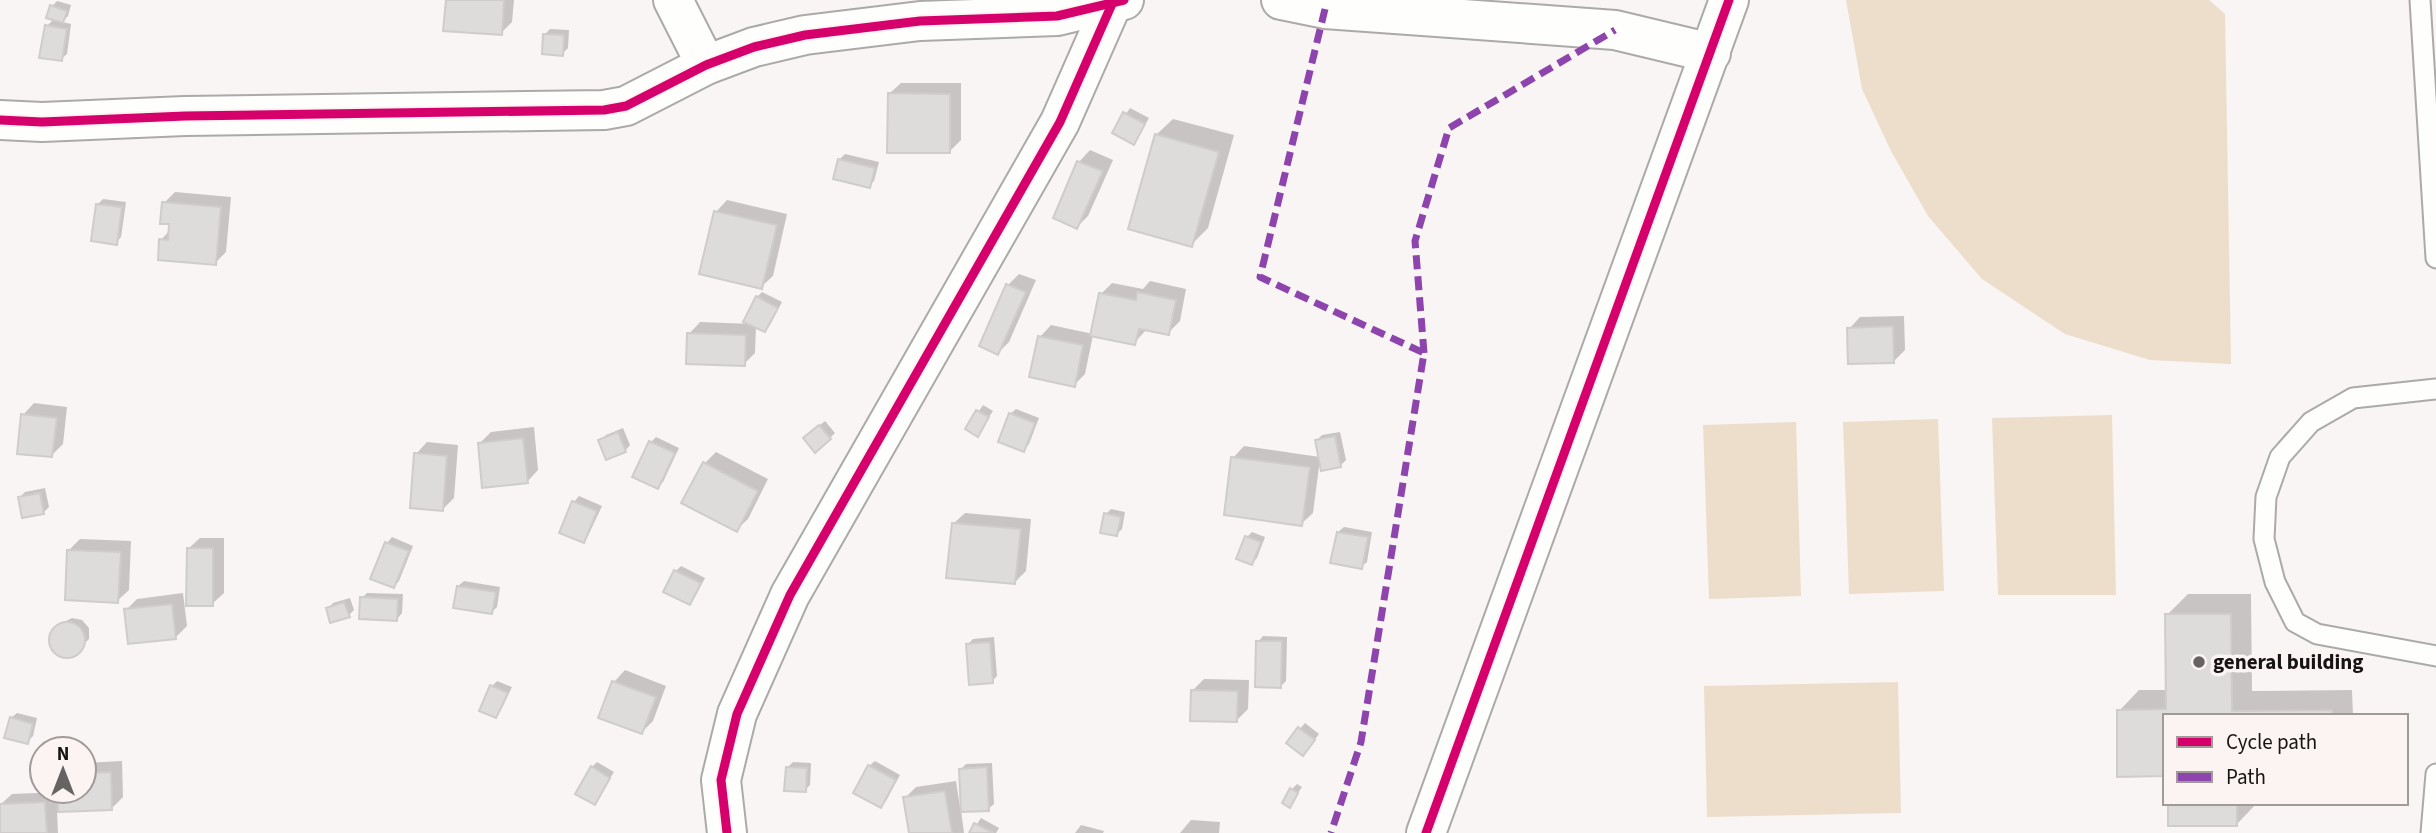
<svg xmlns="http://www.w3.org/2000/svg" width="2436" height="833" font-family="'Source Sans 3',sans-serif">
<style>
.green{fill:#ecdeca}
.shadow{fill:#0003}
.building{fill:#dedcda;stroke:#cfcccb;stroke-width:2}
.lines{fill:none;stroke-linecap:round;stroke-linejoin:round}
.lane-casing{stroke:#aca9a9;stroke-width:23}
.street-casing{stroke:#aca9a9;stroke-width:42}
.secondary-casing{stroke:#aca9a9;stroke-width:42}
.lane{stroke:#fefefd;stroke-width:19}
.street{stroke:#fefefd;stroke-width:38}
.secondary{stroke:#fefefd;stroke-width:38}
.quiet{stroke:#8e44ad;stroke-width:7;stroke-dasharray:14 7;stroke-linecap:butt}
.cycleway-casing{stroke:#fbf4f2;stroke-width:13}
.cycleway{stroke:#d6006c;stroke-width:9}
.poi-dot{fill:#666362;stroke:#fbf4f2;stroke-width:2.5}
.labels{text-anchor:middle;stroke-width:7;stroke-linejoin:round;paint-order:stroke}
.poi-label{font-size:21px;font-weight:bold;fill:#171414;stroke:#fbf4f2;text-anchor:start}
</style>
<rect width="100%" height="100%" fill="#f9f5f4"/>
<g class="green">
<polygon points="1846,0 2209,0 2225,14 2231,364 2150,360 2065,334 1982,279 1928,216 1891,151 1862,89"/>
<polygon points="2112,415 2116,595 1998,595 1992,418"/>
<polygon points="1938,419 1944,591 1849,594 1843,422"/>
<polygon points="1796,422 1801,596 1709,599 1703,425"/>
<polygon points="1898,682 1901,813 1707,817 1704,686"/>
</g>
<g class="shadow">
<polygon points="447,0 514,0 512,22 501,33"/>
<polygon points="57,1 71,5 68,16 62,22 71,24 67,54 61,59 47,26 54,19 52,6"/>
<polygon points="550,29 569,30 568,48 562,54 545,34"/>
<polygon points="901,83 961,83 961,140 949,152 889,94"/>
<polygon points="1130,108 1149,118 1134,143 1114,132"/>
<polygon points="1173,119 1234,135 1208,228 1191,245 1156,135"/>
<polygon points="1090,150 1113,160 1088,216 1077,227 1079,162"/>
<polygon points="845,154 879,162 874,181 869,186 835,178 840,159"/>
<polygon points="175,192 231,197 226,252 215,263 161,240 170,230 171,223 164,203"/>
<polygon points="103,199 126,202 121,237 116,243 98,204"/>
<polygon points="727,200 787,214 773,276 761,287 716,212"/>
<polygon points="1019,274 1036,280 1009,342 998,353 1008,285"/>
<polygon points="1150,281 1186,289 1180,321 1168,333 1147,329 1134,343 1093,335 1085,374 1074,385 1040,337 1051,325 1093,334 1101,294 1112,283 1143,289"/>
<polygon points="762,292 782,302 770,325 765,330 756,326 755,353 744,364 689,334 700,322 753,324 757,297"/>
<polygon points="1904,316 1905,350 1893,362 1849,329 1860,317"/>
<polygon points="34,403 67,407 63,444 51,456 23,415"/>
<polygon points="983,405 993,411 977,434 967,429"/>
<polygon points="1016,409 1039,418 1029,444 1024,450 1010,414"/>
<polygon points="825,421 835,433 830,438 810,433"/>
<polygon points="534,427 538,470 527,482 480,443 491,432"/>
<polygon points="623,428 630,445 625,451 601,440 606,435"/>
<polygon points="1340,432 1346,460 1340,466 1320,459 1313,513 1301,524 1233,458 1244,446 1320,457 1317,440 1322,435"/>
<polygon points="656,437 679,448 663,482 657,487 651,442"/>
<polygon points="427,442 458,445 454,498 443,509 416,454"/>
<polygon points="716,452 768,479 748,519 736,530 705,463"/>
<polygon points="45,488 49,507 44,512 20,497 25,492"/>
<polygon points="579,496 602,506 588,536 583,541 561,532 574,502"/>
<polygon points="1111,509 1125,512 1122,529 1117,534 1106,514"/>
<polygon points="965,513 1031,519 1026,571 1015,582 953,524"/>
<polygon points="1344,527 1372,532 1367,562 1361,567 1338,532"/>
<polygon points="1252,532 1265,537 1257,558 1252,563 1247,537"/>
<polygon points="392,537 413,546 399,581 394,586 387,543"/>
<polygon points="200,538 224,538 224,593 212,604 188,549"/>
<polygon points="80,539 131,541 129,590 117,601 69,550"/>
<polygon points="681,566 705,578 695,597 689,603 676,571"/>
<polygon points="464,581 500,587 497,607 492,612 458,586"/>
<polygon points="183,593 187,626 176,637 126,610 137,599"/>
<polygon points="367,593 403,594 402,613 397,619 362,598"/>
<polygon points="2188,594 2251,594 2252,691 2352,690 2353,716 2165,716 2119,711 2139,690 2168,690 2167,615"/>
<polygon points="350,598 354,610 349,615 328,609 333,603"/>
<polygon points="72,618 82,620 89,628 89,639 72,656 61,655 51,644 53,633 62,623"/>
<polygon points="1263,636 1287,637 1286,681 1281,686 1258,642"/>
<polygon points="994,637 997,676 992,681 968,644 973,639"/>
<polygon points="625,670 666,686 653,721 642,732 614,682"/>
<polygon points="1204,679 1249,680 1248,709 1236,721 1193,690"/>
<polygon points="497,681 512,687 501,710 496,716 492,686"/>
<polygon points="17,713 37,718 33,736 27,742 11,718"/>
<polygon points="1305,723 1319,734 1308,749 1288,743"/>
<polygon points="122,761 123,797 112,808 57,811 58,833 2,833 0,805 12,794 84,791 84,763"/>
<polygon points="875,761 900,775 886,801 881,806 869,766"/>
<polygon points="597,762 614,772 595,802 592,767"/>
<polygon points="793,762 811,763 810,785 805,790 787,768"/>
<polygon points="992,763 994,804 988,809 961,810 964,833 910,833 905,798 916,787 956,781 960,807 963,806 961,769 966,764"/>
<polygon points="1297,784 1302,787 1289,806 1292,789"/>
<polygon points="2170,803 2257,803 2237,824"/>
<polygon points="981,818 999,828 996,833 971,833"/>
<polygon points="1191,820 1220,822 1219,833 1180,833"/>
<polygon points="1081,825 1104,831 1103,833 1075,833"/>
</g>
<g class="building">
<polygon points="446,0 504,0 502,35 443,31"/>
<polygon points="50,5 67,11 63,23 46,18"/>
<polygon points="45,25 67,29 62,61 39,58"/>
<polygon points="543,34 564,35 563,56 542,54"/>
<polygon points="888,93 950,94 950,153 887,153"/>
<polygon points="1123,112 1145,124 1134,145 1112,133"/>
<polygon points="1155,134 1219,152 1192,247 1128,229"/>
<polygon points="838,159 875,168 870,188 833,179"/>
<polygon points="1077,161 1103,171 1077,229 1053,218"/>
<polygon points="162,202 221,207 216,265 158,260 159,239 168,240 169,224 160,224"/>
<polygon points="96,204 122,207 117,245 91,241"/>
<polygon points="714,211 777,225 762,289 699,274"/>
<polygon points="1006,284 1026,292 998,355 979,346"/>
<polygon points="1137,292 1176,300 1169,335 1139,329 1135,345 1090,336 1099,293 1136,300"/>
<polygon points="756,296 778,308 765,332 743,322"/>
<polygon points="1893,326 1894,363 1848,364 1847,328"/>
<polygon points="687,333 746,335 745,366 686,364"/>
<polygon points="1038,336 1083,345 1075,387 1029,377"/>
<polygon points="976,410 989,417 978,437 965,429"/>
<polygon points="1009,413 1035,423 1024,452 998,442"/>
<polygon points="21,414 57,418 52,457 17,454"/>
<polygon points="819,425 831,439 815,453 803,438"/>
<polygon points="618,432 626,452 606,460 598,440"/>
<polygon points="1335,436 1341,467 1321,471 1315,440"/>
<polygon points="523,438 528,483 482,488 478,443"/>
<polygon points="649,441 675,453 658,489 632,477"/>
<polygon points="414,453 447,456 443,511 410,508"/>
<polygon points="1231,457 1310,467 1302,526 1224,515"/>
<polygon points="703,462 758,491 737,532 681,503"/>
<polygon points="40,493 44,514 22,518 18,497"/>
<polygon points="572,501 597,511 584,543 559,533"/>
<polygon points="1104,513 1121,517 1117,536 1100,533"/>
<polygon points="952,523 1021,529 1015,584 946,578"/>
<polygon points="1337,532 1368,537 1362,569 1330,563"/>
<polygon points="1245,536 1261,542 1252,565 1236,559"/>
<polygon points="385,542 409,551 394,588 370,579"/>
<polygon points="187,548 213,548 213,606 186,606"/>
<polygon points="67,550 121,552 118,603 65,600"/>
<polygon points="674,570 701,583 690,605 663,592"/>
<polygon points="457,586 496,592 492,614 453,608"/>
<polygon points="360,597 398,599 397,621 359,619"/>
<polygon points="344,602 350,617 330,623 326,608"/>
<polygon points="172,604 176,639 128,644 124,609"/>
<polygon points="2165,614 2231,614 2232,711 2332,710 2332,716 2165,716 2165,776 2117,777 2117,710 2166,709"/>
<circle cx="67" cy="640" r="18"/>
<polygon points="1256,641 1282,641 1281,688 1255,687"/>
<polygon points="990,642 993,683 969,685 966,644"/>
<polygon points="612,681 656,697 642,734 598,718"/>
<polygon points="490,685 508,693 496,718 479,711"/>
<polygon points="1191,690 1238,691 1237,722 1190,721"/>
<polygon points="10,717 33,724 28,744 4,738"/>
<polygon points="1298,727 1315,740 1303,756 1286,743"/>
<polygon points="868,765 896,780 881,808 853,793"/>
<polygon points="591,766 610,778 595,805 575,794"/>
<polygon points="786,767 807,768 806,792 784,791"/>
<polygon points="987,767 989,811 961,812 959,769"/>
<polygon points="111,772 112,810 58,812 57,791 84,791 84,773"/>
<polygon points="1290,788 1298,793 1290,808 1282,803"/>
<polygon points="945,791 952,833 909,833 903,797"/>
<polygon points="45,802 47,833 0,833 0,804"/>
<rect x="2168" y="803" width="69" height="23"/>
<polygon points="974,823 994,833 969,833"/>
</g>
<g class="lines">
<g class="lane-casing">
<g id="lane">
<polyline points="2420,0 2436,258"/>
<polyline points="2436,389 2353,398 2311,422 2280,457 2266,497 2264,539 2275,582 2295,622 2317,634 2436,656"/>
<polyline points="2431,833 2436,774"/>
</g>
</g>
<g class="street-casing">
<g id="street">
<polyline points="673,0 706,65"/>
<polyline points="1281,0 1325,9 1615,30 1711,53"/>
<polyline points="0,120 42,122 185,116 604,110 626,106 706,65 754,47 805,35 920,21 1057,16 1124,0"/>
<polyline points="727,833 721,780 737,714 790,595 1060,122 1112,4"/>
</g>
</g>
<g class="secondary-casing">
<polyline id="secondary" points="1426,833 1729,0"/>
</g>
<use href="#lane" class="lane"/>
<use href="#street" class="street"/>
<use href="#secondary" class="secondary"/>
<g class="quiet">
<polyline points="1325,9 1260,277 1424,353 1361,742 1331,833"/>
<polyline points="1424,353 1415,241 1449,128 1615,30"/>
</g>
<g class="cycleway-casing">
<g id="cycleway">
<polyline points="0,120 42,122 185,116 604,110 626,106 706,65 754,47 805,35 920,21 1057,16 1124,0"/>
<polyline points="727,833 721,780 737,714 790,595 1060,122 1112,4"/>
<polyline points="1426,833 1729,0"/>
</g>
</g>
<use href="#cycleway" class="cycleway"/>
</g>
<circle class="poi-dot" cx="2199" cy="662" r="7"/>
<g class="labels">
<g class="poi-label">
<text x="2213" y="669">general building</text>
</g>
</g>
<rect x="2163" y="714" width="245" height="91" fill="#fbf4f2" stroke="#a09a99" stroke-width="2"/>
<rect x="2177" y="737" width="35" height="10" fill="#d6006c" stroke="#a09a99" stroke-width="2"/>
<text x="2226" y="749" font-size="21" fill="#171414">Cycle path</text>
<rect x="2177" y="772" width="35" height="10" fill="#8e44ad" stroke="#a09a99" stroke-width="2"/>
<text x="2226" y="784" font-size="21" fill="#171414">Path</text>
<g transform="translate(63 770)"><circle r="33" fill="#fbf4f2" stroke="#a09a99" stroke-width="2"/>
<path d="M0-5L12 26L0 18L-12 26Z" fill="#666362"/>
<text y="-10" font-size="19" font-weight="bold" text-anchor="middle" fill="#171414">N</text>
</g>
</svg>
